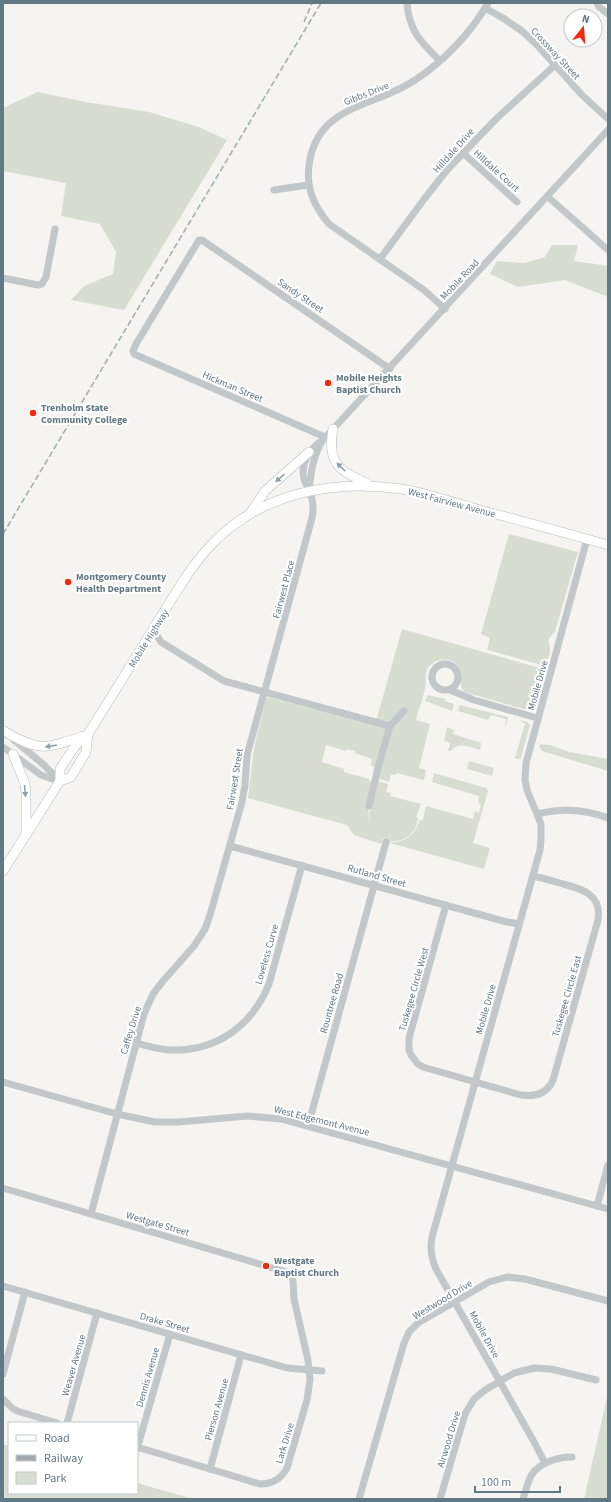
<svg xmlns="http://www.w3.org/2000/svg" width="611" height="1502" font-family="'Source Sans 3',sans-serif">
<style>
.green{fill:#d7ddd1}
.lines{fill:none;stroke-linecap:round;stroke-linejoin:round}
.major-casing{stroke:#b5babd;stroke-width:10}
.minor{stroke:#c2c7c9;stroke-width:7}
.major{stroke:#fff;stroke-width:9}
.rail{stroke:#a2aaae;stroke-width:1.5;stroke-dasharray:6 3;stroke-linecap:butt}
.oneway{fill:#90a1a9}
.poi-dot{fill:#f32a12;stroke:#fff;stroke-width:1.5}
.labels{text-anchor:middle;stroke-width:4;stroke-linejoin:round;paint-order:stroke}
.street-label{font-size:10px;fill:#617984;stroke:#fff}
.poi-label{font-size:10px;font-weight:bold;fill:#617984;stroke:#fff;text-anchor:start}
</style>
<rect width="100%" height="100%" fill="#f5f4f0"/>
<g class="green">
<polygon points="38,92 86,102 149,112 199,127 227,140 124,310 71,300 84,286 113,274 116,252 100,224 61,216 66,183 3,171 3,108"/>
<polygon points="552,245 578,245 574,261 608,266 608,297 565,280 518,287 490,274 497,261 525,263 545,257"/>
<path d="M509,534L578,552L555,632C545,641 550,640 550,650C550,655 547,661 545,666L487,650L490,638L481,634Z"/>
<path d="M402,629L547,670L534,712L464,692C457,684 465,672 456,664C446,655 430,660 426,672C425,676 426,680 426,684C424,696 419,708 416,720L430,724L419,768L426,770L424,780L397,773L396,775L391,774L389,782L374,777L378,768L371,766L372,759L355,753V751L346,749V751L326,745L322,762L344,769V772L369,779V781L373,782C370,805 361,826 383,840L381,844L354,835L347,825L248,798L254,748L266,699L268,697L375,725Z"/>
<polygon points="428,695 445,699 445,701 454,704 452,711 425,701"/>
<polygon points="460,705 508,717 506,726 505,726 506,719 491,715 488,720 458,711"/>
<polygon points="520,720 527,722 530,725 521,758 517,759 515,758 525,723 521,722"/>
<path d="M447,727L454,730L453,734L481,743L480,750C469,747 459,741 451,751H448L450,743L444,741Z"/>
<polygon points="541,744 550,745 569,752 608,759 608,771 542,751 539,746"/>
<polygon points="469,761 494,768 492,776 467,769"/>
<path d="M434,773L486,788L488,791L473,843L490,848L484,869L386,842C404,844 415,836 420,820H423L426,806L473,819L475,811L479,813L481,804L478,803L479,796L432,782Z"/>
<path d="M378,781L388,784L386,792L391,793L390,796L421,804L416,817L418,818C417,822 417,827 414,830C404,847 375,844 370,824C367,810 375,794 378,781Z"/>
<polygon points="608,1393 608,1499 584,1499"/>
<polygon points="3,1444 9,1446 9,1493 137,1493 137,1483 193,1499 3,1499"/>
</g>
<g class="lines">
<g class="major-casing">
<g id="major">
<path d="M333,429C327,462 338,471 367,483"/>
<polyline points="251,512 265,491 309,452"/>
<path d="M4,731C39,752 46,749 83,736"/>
<polyline points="13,754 25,784 26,794 26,835"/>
<polyline points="60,781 71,777 86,752 88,734"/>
<path d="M3,871L60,781V769L75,746L88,734C110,699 132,664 153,629C172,600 188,569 212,544C261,493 333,479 401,489C428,493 454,503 480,510C523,521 565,533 608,545"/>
</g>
</g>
<g class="minor">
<path d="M407,3C409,31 421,42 439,60"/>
<polyline points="597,3 599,7 608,14"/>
<polyline points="485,8 503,18 522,31 537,45 582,95 608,119"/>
<polyline points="463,153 517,202"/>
<polyline points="274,190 308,185"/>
<polyline points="547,196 608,250"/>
<polyline points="380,259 425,198 447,170 496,119 554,66"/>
<polyline points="3,278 38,285 42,284 46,277 55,229"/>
<path d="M445,309L424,290L329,224C314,206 306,189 309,165C317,104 374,108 415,80C443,62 471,33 488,3"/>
<polyline points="325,437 134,354 133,351 136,344 199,240 202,240 215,249 390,369"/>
<path d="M309,490C311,472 313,457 322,441"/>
<polyline points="153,629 161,642 224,681 390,726"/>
<circle cx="445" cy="677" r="13"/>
<polyline points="450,690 474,700 537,718"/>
<polyline points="14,740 44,765 60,781"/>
<polyline points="3,747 41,775 58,781"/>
<polyline points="369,806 378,768 390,726 404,711"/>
<path d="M537,814C561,808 585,809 608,818"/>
<polyline points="230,846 507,922 519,924"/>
<path d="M446,905L409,1038V1050L411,1055L418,1064L423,1067L521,1095C535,1097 547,1094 553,1080L598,920C602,895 583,889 563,884C553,881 543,878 533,876"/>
<path d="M136,1043C147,1046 157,1049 169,1050C216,1052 252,1026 269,984L302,865"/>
<polyline points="3,1082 117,1114 155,1122 179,1122 247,1116 281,1119 608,1209"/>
<polyline points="308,1126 386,842"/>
<path d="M3,1188L290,1273L293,1281L294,1299L308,1360L310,1380L307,1400L287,1468C281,1479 273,1484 260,1484L137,1447"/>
<polyline points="597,1206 608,1165"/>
<path d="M91,1214L144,1014L153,994L163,981L194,946L205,929L210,915L242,802L245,785L247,755L312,518C314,509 313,499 309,491C308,487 305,483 304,479C300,463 310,448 323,440L608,130"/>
<polyline points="3,1286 287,1368 322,1371"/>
<polyline points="3,1374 25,1292"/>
<polyline points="3,1399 12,1408 17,1411 57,1423"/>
<polyline points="67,1423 97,1313"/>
<polyline points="137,1449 170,1334"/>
<path d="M545,1463L533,1440L436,1269C431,1258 430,1248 432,1237L540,850L541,840V824L527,790L525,780L526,763L587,539"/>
<polyline points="210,1469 241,1355"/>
<polyline points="359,1499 404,1343 409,1332 418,1323 489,1282 507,1277 525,1279 608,1301"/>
<polyline points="440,1499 465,1414 474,1399 485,1390 514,1373 534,1368 551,1369 596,1380"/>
<path d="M523,1499C525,1493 527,1486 529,1480C535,1464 556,1457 572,1457"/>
</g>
<use href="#major" class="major"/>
<g class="rail">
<polyline points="304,22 312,3"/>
<polyline points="3,534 321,3"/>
</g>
</g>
<defs><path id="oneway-solid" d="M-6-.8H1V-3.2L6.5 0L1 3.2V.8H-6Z"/></defs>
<g class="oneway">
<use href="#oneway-solid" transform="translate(341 467) rotate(-136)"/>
<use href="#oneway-solid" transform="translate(280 478) rotate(138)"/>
<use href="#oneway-solid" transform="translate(51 746) rotate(172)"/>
<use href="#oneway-solid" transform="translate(25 791) rotate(85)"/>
</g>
<g class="poi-dot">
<circle cx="328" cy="383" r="4"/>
<circle cx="33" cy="413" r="4"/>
<circle cx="68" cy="582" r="4"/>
<circle cx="266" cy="1266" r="4"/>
</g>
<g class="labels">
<g class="street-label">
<text transform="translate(556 53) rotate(47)" y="4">Crossway Street</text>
<text transform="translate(366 93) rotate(-22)" y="4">Gibbs Drive</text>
<text transform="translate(453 150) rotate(-48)" y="4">Hilldale Drive</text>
<text transform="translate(497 170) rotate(42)" y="4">Hilldale Court</text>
<text transform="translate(459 279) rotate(-47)" y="4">Mobile Road</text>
<text transform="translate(301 295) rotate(34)" y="4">Sandy Street</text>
<text transform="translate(233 386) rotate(23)" y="4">Hickman Street</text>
<text transform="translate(452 502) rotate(15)" y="4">West Fairview Avenue</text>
<text transform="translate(283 589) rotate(-75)" y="4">Fairwest Place</text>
<text transform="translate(148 638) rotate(-58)" y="4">Mobile Highway</text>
<text transform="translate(537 685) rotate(-74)" y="4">Mobile Drive</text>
<text transform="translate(234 779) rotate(-81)" y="4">Fairwest Street</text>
<text transform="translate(377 875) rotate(16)" y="4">Rutland Street</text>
<text transform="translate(266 954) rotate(-74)" y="4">Loveless Curve</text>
<text transform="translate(413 989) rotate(-74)" y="4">Tuskegee Circle West</text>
<text transform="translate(566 996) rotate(-74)" y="4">Tuskegee Circle East</text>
<text transform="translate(331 1003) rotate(-74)" y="4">Rountree Road</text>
<text transform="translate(485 1009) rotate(-74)" y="4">Mobile Drive</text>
<text transform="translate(130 1030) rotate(-73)" y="4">Caffey Drive</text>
<text transform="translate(322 1120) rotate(14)" y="4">West Edgemont Avenue</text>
<text transform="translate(158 1223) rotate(16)" y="4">Westgate Street</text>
<text transform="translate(442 1299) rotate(-31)" y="4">Westwood Drive</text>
<text transform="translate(165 1322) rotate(16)" y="4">Drake Street</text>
<text transform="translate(485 1334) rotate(61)" y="4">Mobile Drive</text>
<text transform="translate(73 1365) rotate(-74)" y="4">Weaver Avenue</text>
<text transform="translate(147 1377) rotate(-74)" y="4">Dennis Avenue</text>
<text transform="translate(216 1409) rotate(-74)" y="4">Pierson Avenue</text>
<text transform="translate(448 1439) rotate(-73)" y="4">Airwood Drive</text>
<text transform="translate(284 1443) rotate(-73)" y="4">Lark Drive</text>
</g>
<g class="poi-label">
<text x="336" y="381">Mobile Heights<tspan x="336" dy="12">Baptist Church</tspan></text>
<text x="41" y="411">Trenholm State<tspan x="41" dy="12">Community College</tspan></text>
<text x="76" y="580">Montgomery County<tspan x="76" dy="12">Health Department</tspan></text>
<text x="274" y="1264">Westgate<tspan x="274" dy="12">Baptist Church</tspan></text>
</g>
</g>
<rect width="611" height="1502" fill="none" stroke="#617984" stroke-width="8"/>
<rect x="8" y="1422" width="130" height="72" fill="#ffffff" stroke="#c0c9ce"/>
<rect x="16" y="1435" width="20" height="6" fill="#ffffff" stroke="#c0c9ce"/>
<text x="44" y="1442" font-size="12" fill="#617984">Road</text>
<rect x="16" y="1455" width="20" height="6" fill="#a2aaae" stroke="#c0c9ce"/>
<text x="44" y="1462" font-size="12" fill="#617984">Railway</text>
<rect x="16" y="1472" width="20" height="12" fill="#d7ddd1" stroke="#c0c9ce"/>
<text x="44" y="1482" font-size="12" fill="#617984">Park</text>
<g transform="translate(583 28) rotate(17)"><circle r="19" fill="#ffffff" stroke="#c0c9ce"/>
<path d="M0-3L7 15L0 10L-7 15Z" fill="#f32a12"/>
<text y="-6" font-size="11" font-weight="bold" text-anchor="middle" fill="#617984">N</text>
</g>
<path d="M475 1486v6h85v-6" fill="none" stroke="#617984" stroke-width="2"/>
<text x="481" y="1486" font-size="12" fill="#617984" stroke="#ffffff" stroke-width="3" paint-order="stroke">100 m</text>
</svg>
